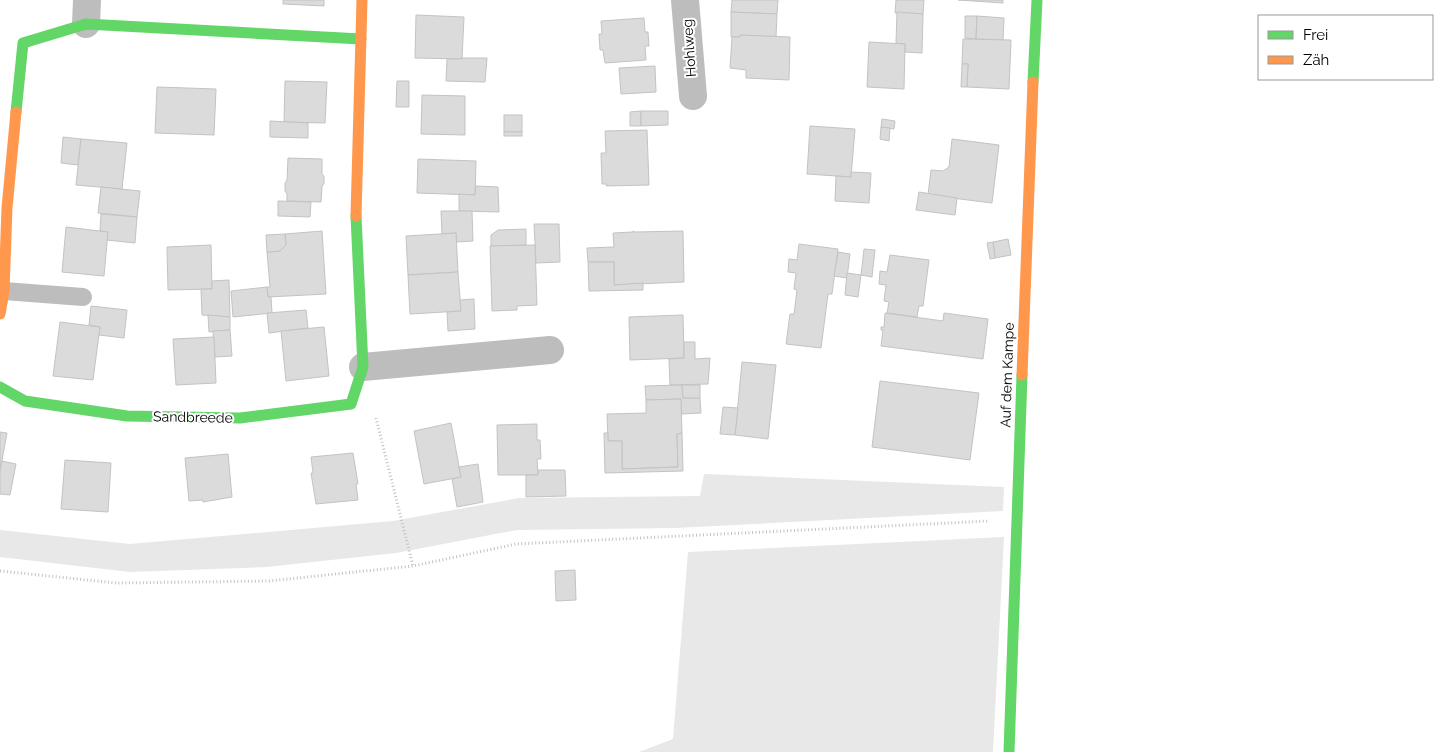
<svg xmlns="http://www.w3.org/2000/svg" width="1448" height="752" font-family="Raleway,sans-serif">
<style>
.green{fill:#e8e8e8}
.building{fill:#dbdbdb;stroke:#c3c3c3}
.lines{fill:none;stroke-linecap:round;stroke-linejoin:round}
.path{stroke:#c2c2c2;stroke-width:3;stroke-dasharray:1 2.5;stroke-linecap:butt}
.lane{stroke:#bdbdbd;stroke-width:18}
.street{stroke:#bdbdbd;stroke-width:28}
.fast{stroke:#63d668;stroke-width:11}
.slow{stroke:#ff974d;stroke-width:11}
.labels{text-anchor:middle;stroke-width:4;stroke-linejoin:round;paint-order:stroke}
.street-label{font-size:14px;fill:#000;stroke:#fff}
</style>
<rect width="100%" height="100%" fill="#fff"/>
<g class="green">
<polygon points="704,474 1004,487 1003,511 675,528 517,530 396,553 267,567 130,572 0,557 0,530 130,544 393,521 519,498 700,496"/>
<polygon points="1004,537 993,752 639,752 673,739 688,552"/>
</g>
<g class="building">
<polygon points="283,0 324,0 324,6 283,4"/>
<polygon points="732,0 778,0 777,14 731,12"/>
<polygon points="896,0 924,0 923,14 895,13"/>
<polygon points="958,0 1003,0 1003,3"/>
<polygon points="731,12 777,14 776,37 740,35 740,37 731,37"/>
<polygon points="897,12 923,14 922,53 905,52 905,44 896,43"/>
<polygon points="416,15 464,17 462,59 415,58"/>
<polygon points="965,16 977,16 976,39 965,38"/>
<polygon points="977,16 1004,18 1003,40 976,39"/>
<polygon points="644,18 645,32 648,32 649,46 645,46 646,60 605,63 603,50 600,50 599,34 602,34 601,21"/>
<polygon points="740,35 790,37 789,80 746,78 746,70 730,68 732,37 740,37"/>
<polygon points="963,39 1011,40 1009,89 967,87 968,64 962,64"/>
<polygon points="869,42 905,44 904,89 867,87"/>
<polygon points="462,58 487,58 485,82 446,81 447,59 462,59"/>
<polygon points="962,64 968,64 967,87 961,87"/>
<polygon points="655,66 656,92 621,94 619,68"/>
<polygon points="285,81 327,82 325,123 284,122"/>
<polygon points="397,81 409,81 409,107 396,107"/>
<polygon points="157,87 216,89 214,135 155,133"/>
<polygon points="422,95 465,96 465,135 421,134"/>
<polygon points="641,111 641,126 630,126 630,112"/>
<polygon points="641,111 668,111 668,125 641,126"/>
<rect x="504" y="115" width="18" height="17"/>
<polygon points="882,119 895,121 894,129 881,127"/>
<polygon points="270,121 308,123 308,138 270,137"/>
<polygon points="810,126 855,129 851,177 807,174"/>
<polygon points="881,127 890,128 889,141 880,139"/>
<polygon points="647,130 649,185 606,186 607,184 602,184 601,153 606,153 605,131"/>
<rect x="504" y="132" width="18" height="4"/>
<polygon points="63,137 81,139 78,165 61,163"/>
<polygon points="81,139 127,143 122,189 76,185"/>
<polygon points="952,139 999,145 992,203 928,195 931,170 943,171 949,167"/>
<polygon points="288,158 322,159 322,174 324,176 324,184 322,186 321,202 287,201 287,194 285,191 285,183 287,180"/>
<polygon points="418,159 476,161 475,195 417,193"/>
<polygon points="851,172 871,173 869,203 835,201 836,176 851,177"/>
<polygon points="476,186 498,187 499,212 459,211 459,194 475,195"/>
<polygon points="101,187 140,191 137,217 98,213"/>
<polygon points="919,192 957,198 955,215 916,210"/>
<polygon points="278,201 311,202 310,217 278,216"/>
<polygon points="441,211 472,211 473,241 456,242 456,233 442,234"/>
<polygon points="101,214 137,217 135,243 107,240 108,232 100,231"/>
<polygon points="534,224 559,224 560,262 536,263"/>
<polygon points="66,227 108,232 104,276 62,272"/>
<polygon points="526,229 526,245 491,246 491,235 498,230"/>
<polygon points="322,231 326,294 268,297 267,287 270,287 267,252 280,251 286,245 285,234"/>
<polygon points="633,231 635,232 683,231 684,282 614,285 614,262 588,262 587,248 614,247 613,233 633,232"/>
<polygon points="456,233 458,272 408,275 406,236"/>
<polygon points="285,234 286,245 280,251 267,252 266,235"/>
<polygon points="1008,239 1011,255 995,258 993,242"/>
<polygon points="993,242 995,258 990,259 987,243"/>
<polygon points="799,244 838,249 832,294 828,294 821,348 786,344 790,314 794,314 797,290 794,289 796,273 788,272 789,259 797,260"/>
<polygon points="211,245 212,289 168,290 167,247"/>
<polygon points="535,245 537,305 517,306 517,310 492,311 490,246"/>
<polygon points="864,249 875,250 872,277 861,275"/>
<polygon points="838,252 850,254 847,278 834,276"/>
<polygon points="890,255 929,260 923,306 919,306 917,317 887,313 889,302 884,301 886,285 879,284 880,271 887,272"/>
<polygon points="588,262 614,262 614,285 643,283 643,290 589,291"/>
<polygon points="458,272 461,311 410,314 408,275"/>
<polygon points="847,273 861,275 858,297 845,295"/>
<polygon points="229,280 230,317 202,315 201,289 212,289 212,281"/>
<polygon points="267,287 268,297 271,297 272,313 233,317 231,291"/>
<polygon points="474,299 475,329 448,331 447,312 461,311 460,300"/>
<polygon points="91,306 127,310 124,338 99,335 100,327 89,325"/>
<polygon points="306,310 308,328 269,333 267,313"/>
<polygon points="885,313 943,321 944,313 988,319 983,359 881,346 883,330 881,330 881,327 884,327"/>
<polygon points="208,315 230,317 230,330 209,332"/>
<polygon points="683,315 684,358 630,360 629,317"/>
<polygon points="60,322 100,327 93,380 53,376"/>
<polygon points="324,327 329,376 286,381 281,331"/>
<polygon points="230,330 232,356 215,357 213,331"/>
<polygon points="214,337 216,383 176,385 173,339"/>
<polygon points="684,342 695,342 695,359 710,358 708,384 670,385 669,359 684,358"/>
<polygon points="742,362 776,365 768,439 735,435"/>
<polygon points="880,381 979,393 970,460 872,447"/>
<polygon points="682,385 683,398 700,398 701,413 681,414 681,399 646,400 645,386"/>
<polygon points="682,385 700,385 700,398 683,398"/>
<polygon points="681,399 682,433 677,434 678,467 622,469 622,441 608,441 607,414 646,413 646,400"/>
<polygon points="723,407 738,408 735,435 720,434"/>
<polygon points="451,423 461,477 424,484 414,431"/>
<polygon points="537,424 537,440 540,440 541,459 537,459 538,475 498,475 497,425"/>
<polygon points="0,432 7,433 0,471"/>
<polygon points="604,433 608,433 608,441 622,441 622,469 678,467 677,434 682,433 683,471 605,473"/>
<polygon points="353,453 358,484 356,484 358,500 316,504 311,473 313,473 311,457"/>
<polygon points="228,454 232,497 203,502 203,500 189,501 185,458"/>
<polygon points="65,460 111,463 108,512 61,509"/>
<polygon points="2,461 16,464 10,495 0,494 0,471"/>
<polygon points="478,464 483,502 457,507 452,479 461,477 459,467"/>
<polygon points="538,470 565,470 566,496 526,497 526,475 538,475"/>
<polygon points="575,570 576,600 556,601 555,571"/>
</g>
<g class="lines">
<g class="path">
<polyline points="376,418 413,566"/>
<polyline points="0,571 116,583 269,581 413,566 516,544 989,521"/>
</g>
<polyline class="lane" points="4,291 83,297"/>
<g class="street">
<polyline points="685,0 693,96"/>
<polyline points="86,24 87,0"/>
<polyline points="363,367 550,350"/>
</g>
<g class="fast">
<polyline points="1033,82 1037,0"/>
<polyline points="16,112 23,43 86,24 361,39"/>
<polyline points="0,387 25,401 127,416 240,418 351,404 363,367 356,216"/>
<polyline points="1009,752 1022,375"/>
</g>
<g class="slow">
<polyline points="356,216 362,0"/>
<polyline points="0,314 4,291 7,208 16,112"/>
<polyline points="1022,375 1033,82"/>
</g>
</g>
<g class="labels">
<g class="street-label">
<text transform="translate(689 48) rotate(-94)" y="5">Hohlweg</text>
<text transform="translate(1007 375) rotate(-88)" y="5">Auf dem Kampe</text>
<text transform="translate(193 417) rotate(1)" y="5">Sandbreede</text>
</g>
</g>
<rect x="1258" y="15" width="175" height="65" fill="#ffffff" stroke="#999999"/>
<rect x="1268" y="31" width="25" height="8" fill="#63d668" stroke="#999999"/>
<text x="1303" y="40" font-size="15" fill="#000000">Frei</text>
<rect x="1268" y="56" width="25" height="8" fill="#ff974d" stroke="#999999"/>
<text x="1303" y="65" font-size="15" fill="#000000">Zäh</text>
</svg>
